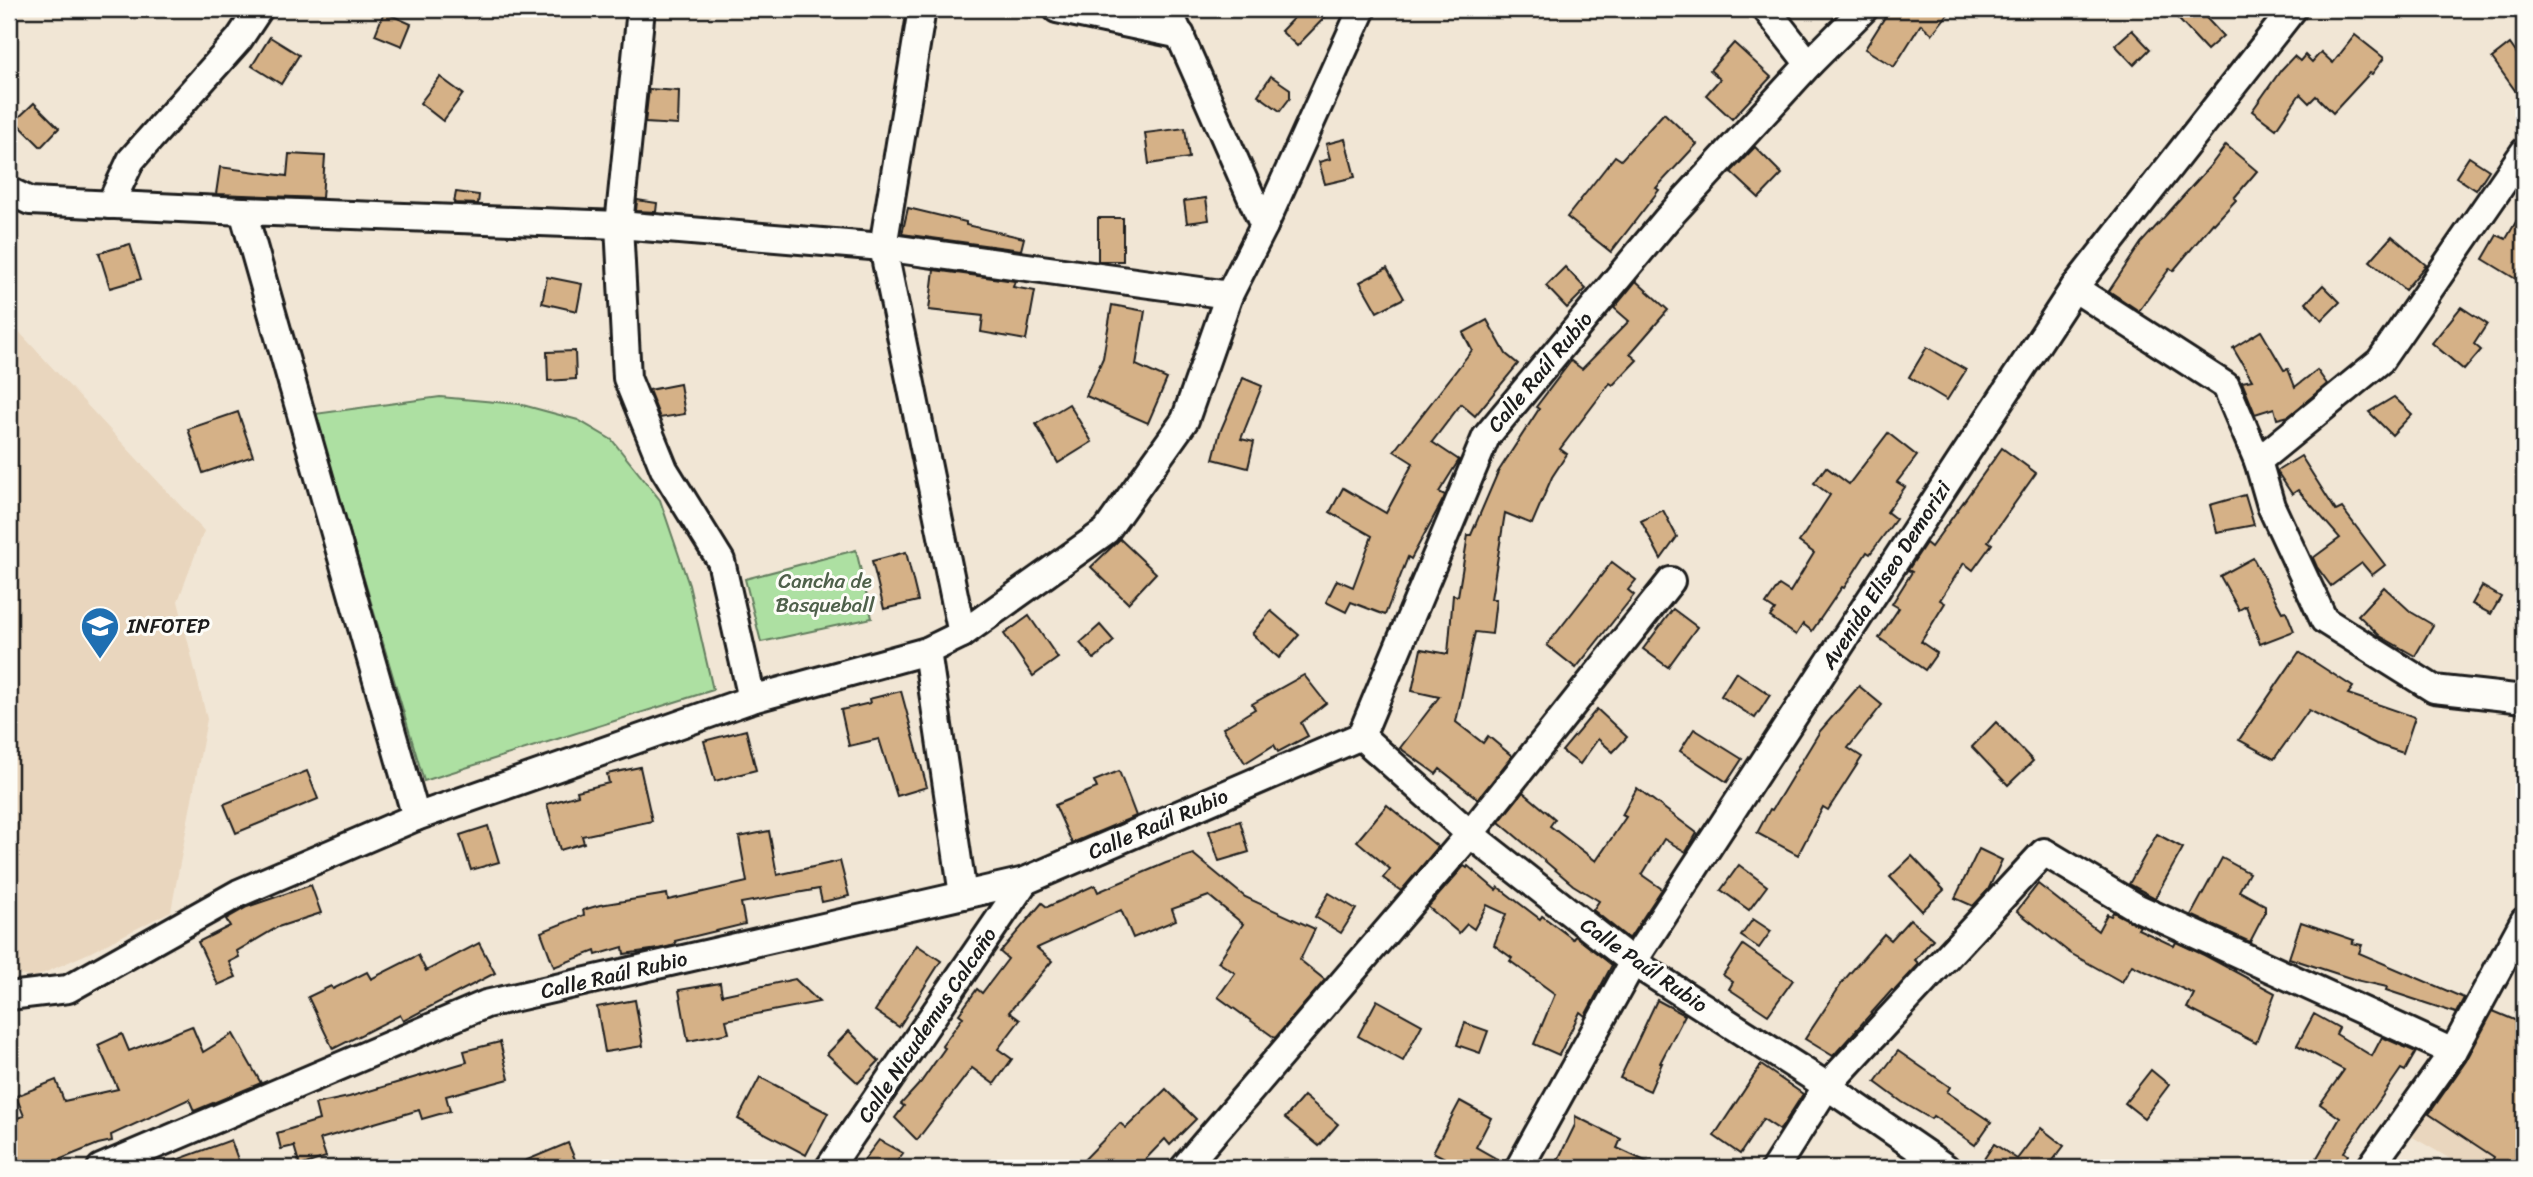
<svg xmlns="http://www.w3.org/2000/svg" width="2533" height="1177" font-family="Sriracha,sans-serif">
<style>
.built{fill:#e9d6be}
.green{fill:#ade0a2;stroke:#647e5f;stroke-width:2}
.building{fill:#d5b187;stroke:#1c1c1c;stroke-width:2}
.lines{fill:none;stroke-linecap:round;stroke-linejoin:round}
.minor-casing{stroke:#1c1c1c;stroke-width:32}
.minor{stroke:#fdfcf7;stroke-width:26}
.labels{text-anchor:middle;stroke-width:6;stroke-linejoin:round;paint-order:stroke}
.street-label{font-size:21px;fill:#1c1c1c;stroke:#fdfcf7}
.park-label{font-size:21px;fill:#4f614b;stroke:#fdfcf7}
.poi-label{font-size:21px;fill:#1c1c1c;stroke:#fdfcf7;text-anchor:start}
</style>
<rect width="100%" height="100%" fill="#f1e6d5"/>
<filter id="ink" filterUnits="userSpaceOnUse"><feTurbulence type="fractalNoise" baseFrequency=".0143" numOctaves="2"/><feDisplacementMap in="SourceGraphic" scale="14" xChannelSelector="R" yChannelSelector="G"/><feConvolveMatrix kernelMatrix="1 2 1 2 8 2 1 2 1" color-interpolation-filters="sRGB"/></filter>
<g filter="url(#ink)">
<g class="built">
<polygon points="9,321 204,531 178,601 207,719 171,911 91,952 33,978 9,972"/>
<polygon points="2453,1052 2524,1079 2524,1168 2466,1168 2397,1128"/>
</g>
<g class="green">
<polygon points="440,397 519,404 578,420 612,440 660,500 689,585 713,690 424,781 315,414"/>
<polygon points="856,550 872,618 761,642 745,579"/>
</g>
<g class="building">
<polygon points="1302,9 1333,9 1297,46 1281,31"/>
<polygon points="1890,9 1952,9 1932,34 1921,24 1894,67 1865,49"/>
<polygon points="2169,9 2198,9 2223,36 2207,50"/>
<polygon points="384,12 411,24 402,46 375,35"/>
<polygon points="2132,30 2150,49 2134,65 2115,45"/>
<polygon points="2355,35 2384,58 2372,74 2370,73 2333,113 2316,96 2309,103 2300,94 2276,129 2252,111 2281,70 2294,56 2300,61 2305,55 2312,62 2321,52 2333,63"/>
<polygon points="270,37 299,55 281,84 252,66"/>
<polygon points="1734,43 1771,77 1732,119 1706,95 1720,79 1710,70"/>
<polygon points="2510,44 2524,64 2524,103 2492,58"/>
<polygon points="1271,76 1290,89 1290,98 1280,111 1258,95"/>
<polygon points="440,77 463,94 443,121 420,103"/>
<polygon points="649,89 679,91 678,125 645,123"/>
<polygon points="34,103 59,128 41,147 15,121"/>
<polygon points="1664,113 1697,144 1656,188 1659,190 1611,252 1567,217 1615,156 1621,160"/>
<polygon points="1185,128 1189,158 1149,164 1145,133"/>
<polygon points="1345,139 1355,177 1325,184 1319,162 1330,159 1326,144"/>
<polygon points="2226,145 2257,171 2234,198 2236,200 2214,224 2213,223 2173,271 2170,268 2139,311 2109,291 2141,243 2211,165"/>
<polygon points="1755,147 1782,174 1759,198 1731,172"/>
<polygon points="289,154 325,156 322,198 216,194 220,167 287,176"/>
<polygon points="2469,157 2489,170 2476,190 2456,177"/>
<polygon points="456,192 479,195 478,204 454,203"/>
<polygon points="1206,198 1209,220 1187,223 1184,201"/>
<polygon points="637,200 657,203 656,212 636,211"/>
<polygon points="908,208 966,222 966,225 1024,238 1021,250 902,234"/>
<polygon points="2524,208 2524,284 2483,259 2497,235 2506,239"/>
<rect x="1098" y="218" width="25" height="43"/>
<polygon points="2392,236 2426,265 2405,290 2370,261"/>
<polygon points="130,244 141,279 110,288 99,253"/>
<polygon points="1565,267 1586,289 1567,308 1546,286"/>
<polygon points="1387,268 1404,298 1377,312 1360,282"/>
<polygon points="934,270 1015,281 1013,287 1035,291 1026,340 981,332 983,316 929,310"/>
<polygon points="547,277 582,284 577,311 542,303"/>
<polygon points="1636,281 1668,310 1630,354 1637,360 1613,385 1610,383 1560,449 1567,454 1552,477 1532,524 1505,513 1491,599 1496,599 1492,634 1475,632 1456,722 1483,743 1488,736 1512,756 1478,799 1440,769 1436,774 1400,748 1439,697 1412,691 1421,649 1448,654 1453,595 1458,596 1468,535 1471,535 1498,472 1539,409 1536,407 1571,361 1582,369 1629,321 1614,308"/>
<polygon points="2323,285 2340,302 2322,320 2306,303"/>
<polygon points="1112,305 1145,311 1136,365 1167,379 1148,423 1086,396 1103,358"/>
<polygon points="2461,307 2487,324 2474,344 2481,350 2464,370 2432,343"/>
<polygon points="1487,320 1506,354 1518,364 1475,416 1461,404 1432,442 1459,460 1439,492 1445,495 1444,498 1411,559 1408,557 1385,615 1351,602 1346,612 1326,602 1337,580 1353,587 1372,536 1330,512 1343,488 1386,513 1413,463 1394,451 1472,350 1463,333"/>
<polygon points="2261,331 2284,370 2288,369 2295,387 2317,370 2327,384 2289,416 2277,419 2274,408 2255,414 2242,382 2252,380 2233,348"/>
<polygon points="1927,347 1966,370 1947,400 1909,377"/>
<polygon points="575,351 576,379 548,381 547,352"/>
<polygon points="1243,378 1262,386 1241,439 1254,442 1248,468 1213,459 1220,432"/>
<polygon points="680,384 685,414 660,418 649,390"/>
<polygon points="2394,397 2412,414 2392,435 2369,412"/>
<polygon points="1069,404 1092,442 1058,463 1036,424"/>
<polygon points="238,412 253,456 203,473 188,429"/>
<polygon points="1888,433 1917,456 1897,482 1905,487 1887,512 1896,519 1870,554 1867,552 1844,588 1842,587 1812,631 1803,624 1796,635 1770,617 1775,610 1766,604 1779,585 1790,592 1814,553 1799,542 1830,495 1814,483 1826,467 1849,484"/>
<polygon points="2002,448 2036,473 1988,541 1992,544 1973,570 1964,563 1940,600 1945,603 1921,642 1937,653 1925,670 1879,638 1899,608 1892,604 1912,572 1908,570 1926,543 1931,547"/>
<polygon points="2301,456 2336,511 2342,508 2385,565 2372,575 2362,563 2331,586 2317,567 2313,558 2340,538 2298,490 2292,494 2278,473 2277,471"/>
<polygon points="2245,495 2254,525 2217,532 2210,505"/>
<polygon points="1663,510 1677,537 1661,559 1641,521"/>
<polygon points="1120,539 1156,573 1128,603 1091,567"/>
<polygon points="906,552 918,601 884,609 872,561"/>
<polygon points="2253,558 2282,612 2286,611 2294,631 2260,644 2246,606 2239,610 2220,576"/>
<polygon points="1612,562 1636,580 1628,590 1634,595 1576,668 1547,645"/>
<polygon points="2482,586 2501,597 2491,614 2472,604"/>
<polygon points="2384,587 2411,612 2433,625 2415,656 2380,636 2358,615"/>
<polygon points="1673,609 1697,627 1668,667 1643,649"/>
<polygon points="1271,611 1299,635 1279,658 1252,634"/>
<polygon points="1029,616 1058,658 1033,676 1004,634"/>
<polygon points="1100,625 1114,641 1094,659 1080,643"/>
<polygon points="2299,652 2353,687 2348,694 2415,717 2403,753 2376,744 2309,710 2274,759 2239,740"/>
<polygon points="1736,672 1770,695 1755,718 1721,696"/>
<polygon points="1304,675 1326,703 1301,723 1308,736 1278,752 1274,745 1245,763 1223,728 1255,709 1252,704"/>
<polygon points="1859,686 1882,705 1848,748 1862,757 1828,810 1823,807 1798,855 1757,833 1770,809 1772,810 1820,731"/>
<polygon points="901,691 927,787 897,796 879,739 849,746 841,710 870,703 869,699"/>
<polygon points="1597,709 1627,737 1613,752 1598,739 1580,764 1562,751"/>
<polygon points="1996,722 2033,761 2008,785 1972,747"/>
<polygon points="1694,729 1742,759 1727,782 1680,751"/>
<polygon points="746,730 756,770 715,781 704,741"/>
<polygon points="640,767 652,821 582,836 584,843 560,850 547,804 578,795 577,791 609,783 607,774"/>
<polygon points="307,771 318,799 236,833 224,804"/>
<polygon points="1119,771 1136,816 1072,843 1055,805 1097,788 1094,781"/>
<polygon points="1637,788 1697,833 1686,852 1664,839 1642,875 1662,889 1629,939 1593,910 1599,901 1573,885 1499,822 1523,792 1555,819 1550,826 1596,861 1626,817 1622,815"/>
<polygon points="1387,805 1438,847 1401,891 1383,878 1390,869 1357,841"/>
<polygon points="1240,821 1249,852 1219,861 1209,831"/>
<polygon points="488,826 499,862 471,870 460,835"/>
<polygon points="769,831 777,875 840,861 849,896 822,902 819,889 741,903 745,924 675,941 676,945 658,949 624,954 623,947 596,955 595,951 554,967 541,932 584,915 583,910 600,905 667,894 668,900 747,882 739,837"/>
<polygon points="2157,834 2183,848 2155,898 2129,884"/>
<polygon points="1979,849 2002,860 1988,890 1973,906 1955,898"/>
<polygon points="1193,854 1245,897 1315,929 1300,960 1325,980 1275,1038 1218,997 1235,973 1218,962 1243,924 1209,896 1172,909 1176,920 1133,938 1121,910 1037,948 1052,961 1009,1012 1020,1020 998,1049 1012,1059 994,1084 972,1068 917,1140 895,1118 904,1106 901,1104 921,1082 945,1048 942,1046 963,1017 959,1014 977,989 982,993 1008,959 1000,952 1042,903 1047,907 1095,885 1098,892 1166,863"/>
<polygon points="1912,856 1944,890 1922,911 1890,877"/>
<polygon points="2222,858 2249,873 2239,891 2265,905 2265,913 2250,942 2191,915"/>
<polygon points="1739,865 1767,886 1749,910 1721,890"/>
<polygon points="1464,866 1467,868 1468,866 1496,890 1498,887 1540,919 1542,916 1573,939 1575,936 1612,965 1585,1016 1580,1012 1559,1055 1534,1044 1555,994 1510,961 1512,958 1494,945 1506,914 1487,905 1474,929 1467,924 1459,933 1428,907"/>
<polygon points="2038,884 2098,931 2107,914 2111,916 2113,912 2140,926 2138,929 2174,946 2176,942 2204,955 2275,993 2256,1043 2187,1008 2194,994 2132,965 2122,982 2070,953 2017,911"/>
<polygon points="311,885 321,913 278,927 237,951 239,957 229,962 236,977 218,985 198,942 230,926 226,919 247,907"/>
<polygon points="1329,893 1356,909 1341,933 1315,917"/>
<polygon points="1753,919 1771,931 1759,948 1741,936"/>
<polygon points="1910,919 1933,939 1915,960 1919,964 1894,991 1892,990 1833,1056 1805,1039 1844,980 1884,934 1891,940"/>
<polygon points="2301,922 2354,940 2352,943 2362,945 2359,953 2464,998 2456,1013 2386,990 2387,987 2356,980 2289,958"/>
<polygon points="479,943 495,973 403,1021 400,1015 333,1049 308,997 331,986 333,989 367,972 371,979 418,955 426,971"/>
<polygon points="917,945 941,961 899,1027 875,1011"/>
<polygon points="1743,945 1793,980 1768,1015 1729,989 1733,982 1723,975"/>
<polygon points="795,979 819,1002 726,1020 729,1033 688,1041 679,990 720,983 722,995"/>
<polygon points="635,1000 643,1046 605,1052 597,1007"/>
<polygon points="1377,1000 1422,1025 1403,1061 1358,1036"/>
<polygon points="1657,1000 1685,1015 1660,1063 1662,1063 1650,1091 1620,1078"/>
<polygon points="2493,1011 2524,1024 2524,1168 2489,1168 2494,1157 2429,1114 2466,1061"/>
<polygon points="2314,1014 2339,1028 2336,1034 2372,1056 2382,1037 2416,1052 2405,1071 2401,1069 2344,1152 2348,1155 2341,1168 2311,1168 2340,1118 2320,1104 2344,1070 2297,1045"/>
<polygon points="1465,1023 1488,1031 1480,1053 1457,1045"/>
<polygon points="192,1026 203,1052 233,1034 261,1083 194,1111 189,1099 111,1135 112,1141 98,1144 39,1168 9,1168 9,1120 24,1116 16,1096 56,1080 64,1101 118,1089 98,1045 122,1034 129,1051"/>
<polygon points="849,1031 879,1061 858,1083 827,1054"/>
<polygon points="500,1042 509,1079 446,1096 450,1111 422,1119 419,1110 320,1139 326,1157 300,1166 294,1146 281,1149 277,1133 319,1120 315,1104 349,1097 467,1062 464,1051"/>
<polygon points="1898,1051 1950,1087 1947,1092 1991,1122 1975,1145 1933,1116 1931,1119 1902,1102 1875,1082"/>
<polygon points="1761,1065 1803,1094 1780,1130 1763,1119 1740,1154 1714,1136"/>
<polygon points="2151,1070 2169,1085 2144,1118 2125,1103"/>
<polygon points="760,1077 828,1113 806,1155 738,1119"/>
<polygon points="1166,1089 1196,1119 1170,1145 1165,1139 1137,1168 1076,1168 1120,1123 1126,1128"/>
<polygon points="1304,1096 1338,1124 1319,1146 1285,1118"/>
<polygon points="1460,1101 1491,1118 1476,1147 1504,1163 1503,1168 1464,1168 1433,1152"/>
<polygon points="1575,1116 1621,1139 1617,1148 1660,1168 1554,1168 1575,1125"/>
<polygon points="2041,1128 2064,1146 2047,1168 1978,1168 1994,1144 2017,1159"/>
<polygon points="231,1140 241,1168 161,1168 160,1166"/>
<polygon points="879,1140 903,1153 892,1168 858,1168"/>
<polygon points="568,1143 577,1164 565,1168 508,1168"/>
</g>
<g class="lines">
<g class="minor-casing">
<g id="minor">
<polyline points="641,9 619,225 627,378 664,469 721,561 752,699"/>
<polyline points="922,9 883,247 962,634"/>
<polyline points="1057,9 1181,35"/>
<polyline points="1766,9 1809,64"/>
<polyline points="9,191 30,201 243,211"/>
<polyline points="110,205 131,160 239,39 259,9"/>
<polyline points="1264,226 1362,9"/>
<polyline points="2074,288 2226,386 2258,461 2271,506 2324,620 2434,689 2524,699"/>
<polyline points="2258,461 2380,361 2524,152"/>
<polyline points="927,651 963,895"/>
<polyline points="1361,736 1470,834 1633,962 1827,1086 1946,1168"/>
<polyline points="416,817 243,211 619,225 883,247 1229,295"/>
<polyline points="9,996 68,989 239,893 416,817 752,699 927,651 962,634 1106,531 1185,420 1229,295 1264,226 1168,9"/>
<polyline points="101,1168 486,1004 1025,881 1361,736 1486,437 1667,219 1809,64 1864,9"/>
<polyline points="829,1168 1025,881"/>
<polyline points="1184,1168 1470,834 1671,581"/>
<polyline points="1519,1168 1633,962 2074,288 2293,9"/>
<polyline points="1775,1168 1827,1086 2044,852 2136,907 2453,1052"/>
<polyline points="2370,1168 2453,1052 2524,921"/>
</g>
</g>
<use href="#minor" class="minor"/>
</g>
</g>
<defs>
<g id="school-pin" transform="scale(2.0125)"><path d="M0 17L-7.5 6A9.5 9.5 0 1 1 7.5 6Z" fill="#1f6fb2" stroke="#fdfcf7"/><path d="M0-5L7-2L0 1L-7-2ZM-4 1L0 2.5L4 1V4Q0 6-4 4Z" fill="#fff"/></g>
</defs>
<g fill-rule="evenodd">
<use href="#school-pin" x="100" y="626"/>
</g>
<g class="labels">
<g class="street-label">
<text transform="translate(1540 372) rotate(-50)" y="7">Calle Raúl Rubio</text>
<text transform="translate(1886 575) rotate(-57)" y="7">Avenida Eliseo Demorizi</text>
<text transform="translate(1158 824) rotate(-23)" y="7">Calle Raúl Rubio</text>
<text transform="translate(1644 965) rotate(35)" y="7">Calle Paúl Rubio</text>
<text transform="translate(614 975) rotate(-13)" y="7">Calle Raúl Rubio</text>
<text transform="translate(927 1025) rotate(-56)" y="7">Calle Nicudemus Calcaño</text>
</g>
<g class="park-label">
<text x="825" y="588">Cancha de<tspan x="825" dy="24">Basqueball</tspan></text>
</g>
<g class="poi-label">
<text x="127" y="633">INFOTEP</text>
</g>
</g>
<rect width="2533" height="1177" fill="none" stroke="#fdfcf7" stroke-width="35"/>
<rect x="18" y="18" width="2498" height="1142" fill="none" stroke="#1c1c1c" stroke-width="2.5" filter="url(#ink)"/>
</svg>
